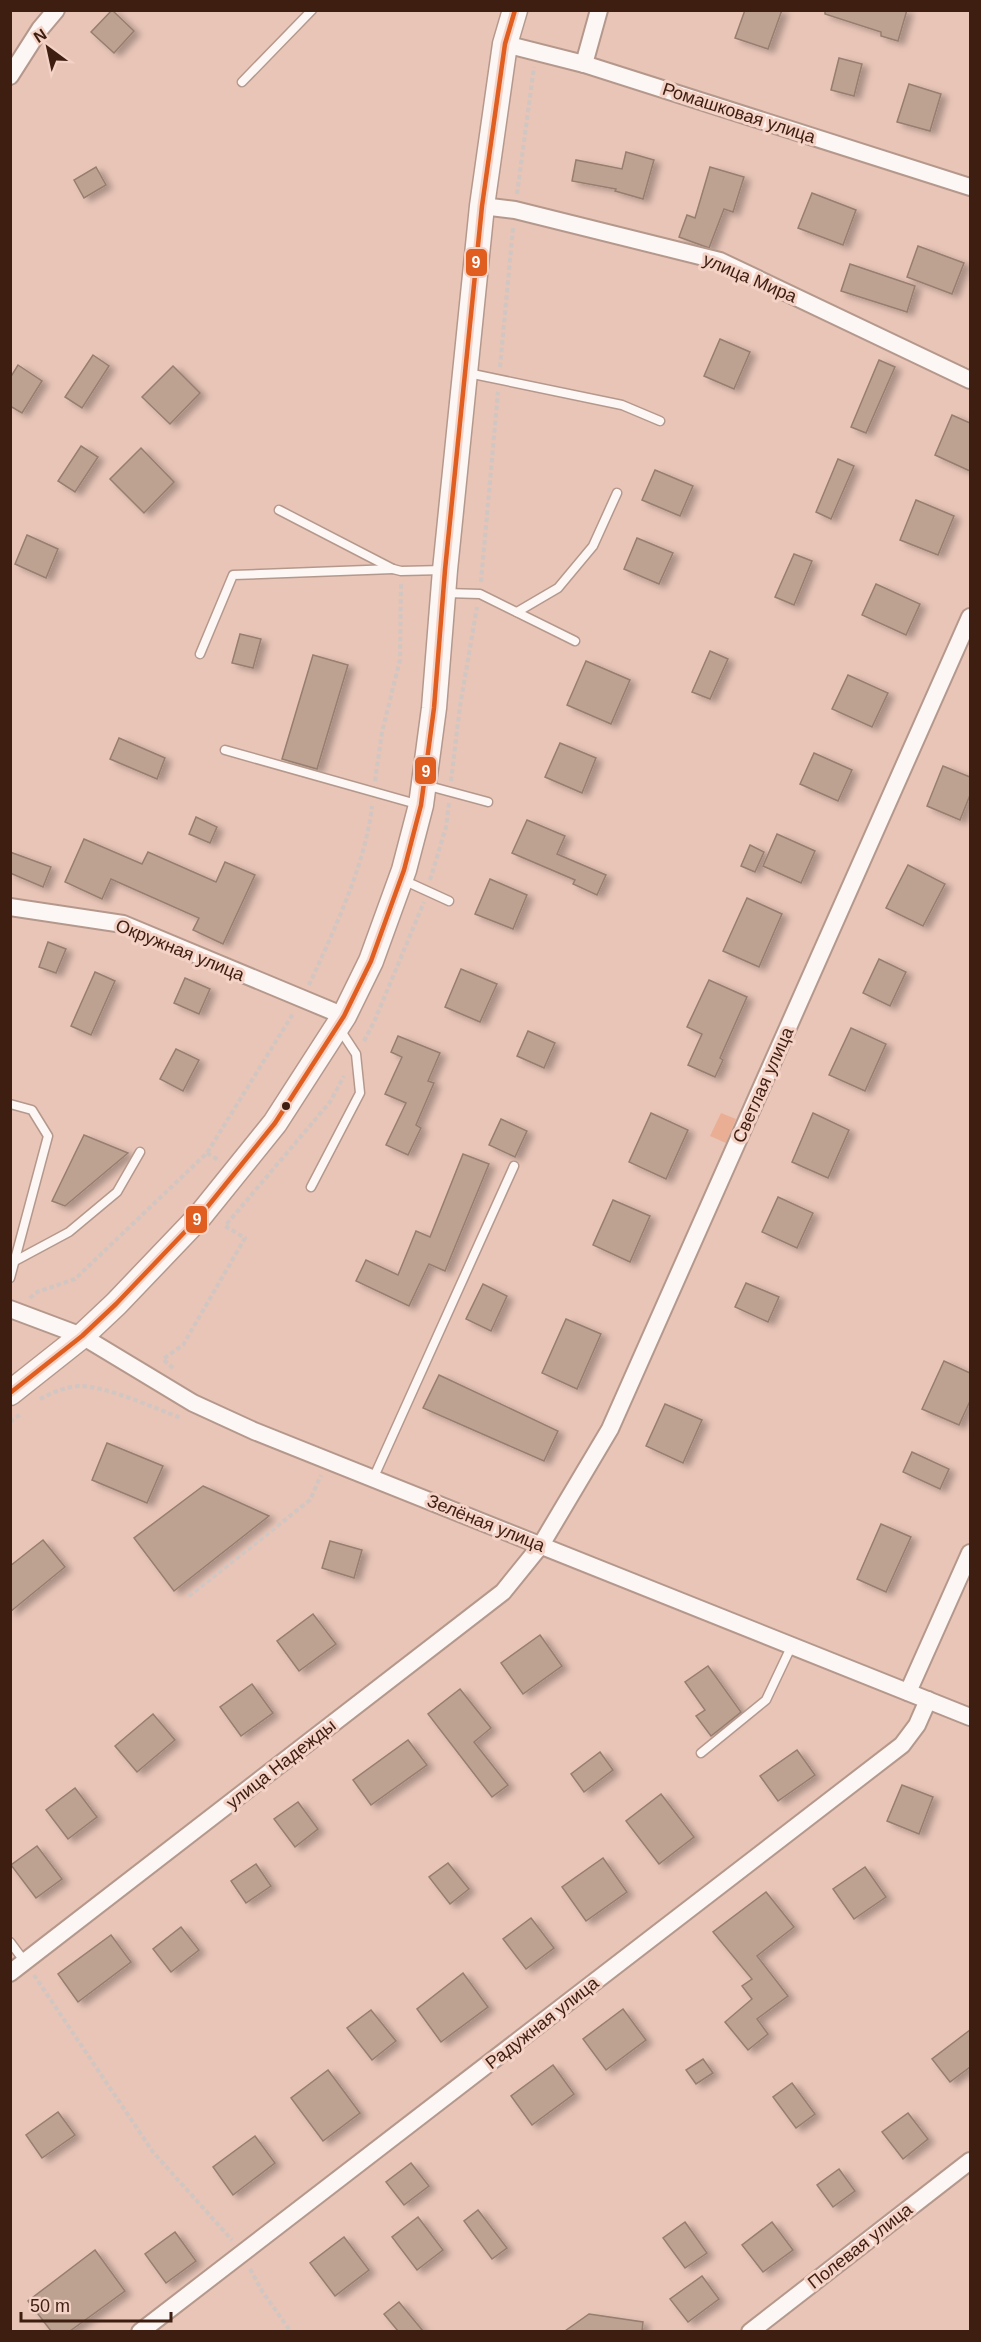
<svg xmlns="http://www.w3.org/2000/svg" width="981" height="2342" font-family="Arial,sans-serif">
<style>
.green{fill:#eaae95}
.building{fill:#bea291;stroke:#967e6f;stroke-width:1.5;filter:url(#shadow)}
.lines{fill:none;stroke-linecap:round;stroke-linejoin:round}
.lane-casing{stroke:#b5988c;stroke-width:11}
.street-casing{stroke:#b5988c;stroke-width:20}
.secondary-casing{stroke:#b5988c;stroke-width:27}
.path{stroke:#d1c6c1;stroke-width:4;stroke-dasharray:4.5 3;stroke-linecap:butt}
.lane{stroke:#fcf6f4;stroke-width:8}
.street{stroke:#fcf6f4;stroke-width:16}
.secondary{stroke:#fcf6f4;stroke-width:24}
.bus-1-casing{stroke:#f4d2c5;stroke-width:9}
.bus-1{stroke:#e05e20;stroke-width:4.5}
.bus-dot{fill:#3d1e11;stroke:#f4d2c5;stroke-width:2}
.labels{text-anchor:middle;stroke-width:6;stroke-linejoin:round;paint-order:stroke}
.street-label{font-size:18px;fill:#3d1e11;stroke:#f4d2c5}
.line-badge{stroke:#f4d2c5;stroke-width:2}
.badge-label{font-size:16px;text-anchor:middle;font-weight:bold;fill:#fff}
</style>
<defs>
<filter id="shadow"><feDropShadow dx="6" dy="3.5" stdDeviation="3" flood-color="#0004"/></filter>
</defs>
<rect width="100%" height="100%" fill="#e8c5b7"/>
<polygon class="green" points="721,1113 736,1119 726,1143 710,1136"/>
<g class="building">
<polygon points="112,10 134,31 114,53 91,32"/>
<polygon points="745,10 782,10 768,49 735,38"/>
<polygon points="825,10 907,10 898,41 881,36 881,32 825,14"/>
<polygon points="839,58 862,64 854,96 831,90"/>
<polygon points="909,84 941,94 930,131 897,122"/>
<polygon points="626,152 654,160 643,199 615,191 616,189 572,181 576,160 622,169"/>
<polygon points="96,167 106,185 84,198 74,180"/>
<polygon points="710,167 744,177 733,212 724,209 709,248 679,237 687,215 695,218"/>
<polygon points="812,193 856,210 843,245 798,228"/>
<polygon points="918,246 964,263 952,294 907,277"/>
<polygon points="850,264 915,286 907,312 841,291"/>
<polygon points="720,339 750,352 734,389 704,376"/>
<polygon points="93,355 109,366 82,408 65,397"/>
<polygon points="879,360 895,367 866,433 851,427"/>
<polygon points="18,365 42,381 22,413 10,406 10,378"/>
<polygon points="173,366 200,393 170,424 142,397"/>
<polygon points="952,415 970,423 970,471 935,455"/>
<polygon points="81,446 98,457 75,492 58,481"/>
<polygon points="141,448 174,482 144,513 110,479"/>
<polygon points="838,459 854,466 831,519 816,512"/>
<polygon points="655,470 693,486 680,516 642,500"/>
<polygon points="916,500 954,516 938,555 900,540"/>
<polygon points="27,535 58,549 46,578 15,564"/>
<polygon points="637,538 673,553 659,584 624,569"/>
<polygon points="794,554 812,561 794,605 775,597"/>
<polygon points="876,584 920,604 906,635 862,615"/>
<polygon points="240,634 261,639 253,668 232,663"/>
<polygon points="710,651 728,659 710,699 692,692"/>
<polygon points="313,655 348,665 317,769 282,759"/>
<polygon points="586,661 630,680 611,724 567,705"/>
<polygon points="848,675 888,693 872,727 832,709"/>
<polygon points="119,738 165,758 157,779 110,759"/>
<polygon points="560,743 596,758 582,793 545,777"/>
<polygon points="814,753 852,770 838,801 800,784"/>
<polygon points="943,766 970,777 970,795 960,820 927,806"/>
<polygon points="196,817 217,827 210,843 189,834"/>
<polygon points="527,820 565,836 557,854 606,875 597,895 573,884 575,880 512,853"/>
<polygon points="777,834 815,851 801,883 763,866"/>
<polygon points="84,839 142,864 148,852 216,882 225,862 255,875 223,944 193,930 199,918 111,879 102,899 65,882"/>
<polygon points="750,845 764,852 755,872 741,866"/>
<polygon points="10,852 51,867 43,887 10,873"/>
<polygon points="908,865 945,884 923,926 886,908"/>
<polygon points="490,879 527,895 513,929 475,914"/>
<polygon points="747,898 782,914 759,967 723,951"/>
<polygon points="48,942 66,949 56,973 39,967"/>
<polygon points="879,959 906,972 890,1006 863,993"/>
<polygon points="461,969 497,984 480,1022 445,1007"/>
<polygon points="95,972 115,981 91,1035 71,1026"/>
<polygon points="185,978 210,989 199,1014 174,1003"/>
<polygon points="709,980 747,997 720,1058 723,1060 715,1077 688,1065 702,1034 687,1027"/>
<polygon points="851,1028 886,1044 865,1091 829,1075"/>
<polygon points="528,1031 555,1043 544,1068 517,1056"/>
<polygon points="398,1036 440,1053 428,1081 434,1083 416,1125 421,1128 408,1155 386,1145 406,1103 385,1094 402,1057 391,1052"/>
<polygon points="176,1049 199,1060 183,1091 160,1079"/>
<polygon points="651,1113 688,1130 666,1179 629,1162"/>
<polygon points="813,1113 849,1130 828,1178 792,1162"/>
<polygon points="501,1119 527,1131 515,1157 489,1145"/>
<polygon points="84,1135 128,1153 65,1206 52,1201"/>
<polygon points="463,1154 489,1164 445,1271 429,1264 409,1306 356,1281 366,1260 398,1275 416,1231 430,1237"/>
<polygon points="778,1197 813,1213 797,1248 762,1232"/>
<polygon points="613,1200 650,1216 630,1262 593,1245"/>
<polygon points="746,1283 779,1297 768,1322 735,1307"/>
<polygon points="483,1284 507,1296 491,1331 466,1319"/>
<polygon points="566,1319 601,1334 577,1389 542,1373"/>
<polygon points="944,1361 970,1373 970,1401 959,1425 922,1409"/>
<polygon points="439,1375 558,1431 544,1461 423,1408"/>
<polygon points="665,1404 702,1420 683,1463 646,1446"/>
<polygon points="107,1443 163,1466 147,1503 92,1480"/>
<polygon points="912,1452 949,1469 940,1489 903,1472"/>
<polygon points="203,1486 269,1516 174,1591 134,1538"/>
<polygon points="881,1524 911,1537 886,1592 857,1579"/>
<polygon points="43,1540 65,1567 10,1612 10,1566"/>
<polygon points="330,1541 362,1550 354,1578 322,1568"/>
<polygon points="313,1614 336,1644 299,1671 277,1641"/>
<polygon points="540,1635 562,1666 523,1694 501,1663"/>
<polygon points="708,1666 741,1712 711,1736 696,1716 705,1710 685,1682"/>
<polygon points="252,1684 273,1713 241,1736 220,1707"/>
<polygon points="460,1689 491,1728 474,1742 508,1785 492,1797 428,1714"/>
<polygon points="153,1714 175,1740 137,1772 115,1746"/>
<polygon points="408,1740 427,1765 371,1805 353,1780"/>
<polygon points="797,1750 815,1775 778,1801 760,1776"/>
<polygon points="600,1752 613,1770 584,1792 571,1774"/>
<polygon points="902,1785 933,1797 919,1834 887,1821"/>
<polygon points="75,1788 97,1817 68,1839 46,1810"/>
<polygon points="661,1794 694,1837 659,1864 626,1821"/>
<polygon points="298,1802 318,1829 295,1847 274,1819"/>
<polygon points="37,1846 62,1879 36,1898 11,1865"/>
<polygon points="603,1858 627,1892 586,1921 562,1887"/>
<polygon points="448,1863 469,1889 450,1904 429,1877"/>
<polygon points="256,1864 271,1886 246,1903 231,1881"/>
<polygon points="865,1867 886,1897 854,1919 833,1889"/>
<polygon points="766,1892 794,1927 757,1956 788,1996 757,2019 768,2034 748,2050 725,2022 752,1999 742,1986 752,1979 713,1932"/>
<polygon points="531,1918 554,1948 526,1969 503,1939"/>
<polygon points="181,1927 199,1950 171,1972 153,1949"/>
<polygon points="111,1935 131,1962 78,2002 58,1974"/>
<polygon points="463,1973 488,2007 441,2042 417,2009"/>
<polygon points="623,2009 646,2040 606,2070 583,2039"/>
<polygon points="371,2010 396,2041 372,2060 347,2028"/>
<polygon points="970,2030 970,2067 950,2082 932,2059"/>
<polygon points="703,2059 713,2073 696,2084 686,2070"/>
<polygon points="553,2065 574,2094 532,2125 511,2096"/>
<polygon points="328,2070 360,2113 323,2141 291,2098"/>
<polygon points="792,2083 815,2114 796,2128 773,2097"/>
<polygon points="58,2112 75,2135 42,2158 26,2135"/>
<polygon points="908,2113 928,2139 903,2159 882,2132"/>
<polygon points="255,2136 275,2163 233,2195 213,2167"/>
<polygon points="411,2163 429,2186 404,2205 386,2182"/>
<polygon points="839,2169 855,2191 833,2207 817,2185"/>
<polygon points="478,2210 507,2248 492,2259 464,2221"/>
<polygon points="418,2217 443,2250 417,2270 392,2237"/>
<polygon points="685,2222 707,2253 685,2268 663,2238"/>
<polygon points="772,2222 793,2250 763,2272 742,2245"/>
<polygon points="175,2232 196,2261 166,2283 145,2254"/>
<polygon points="344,2237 369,2270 335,2296 310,2263"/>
<polygon points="95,2250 125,2291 70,2331 51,2331 28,2301"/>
<polygon points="702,2276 719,2299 688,2322 670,2299"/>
<polygon points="399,2302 423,2331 398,2331 384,2314"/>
<polygon points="589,2314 643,2322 642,2331 565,2331"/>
</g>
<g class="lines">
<g class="lane-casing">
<g id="lane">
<polyline points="242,82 312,10"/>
<polyline points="468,373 622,405 660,421"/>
<polyline points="279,510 393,569 401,571 444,570"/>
<polyline points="446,593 480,594 575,641"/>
<polyline points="517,612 558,588 593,546 617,493"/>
<polyline points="200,654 233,575 393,569"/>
<polyline points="225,750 420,805"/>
<polyline points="425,785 488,802"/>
<polyline points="403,880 449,901"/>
<polyline points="10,1104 32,1110 48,1136 10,1278"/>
<polyline points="311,1187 360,1093 356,1054 339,1028"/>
<polyline points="15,1261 69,1232 117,1192 140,1152"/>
<polyline points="373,1479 514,1166"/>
<polyline points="701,1753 766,1700 792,1645"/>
<polyline points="10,1942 25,1962"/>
</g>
</g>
<g class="street-casing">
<g id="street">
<polyline points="505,44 584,64 970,187"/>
<polyline points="584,64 599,10"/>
<polyline points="10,76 40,29 56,10"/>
<polyline points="482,206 515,210 720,261 970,380"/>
<polyline points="10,907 123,924 344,1016"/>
<polyline points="10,1309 82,1336 193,1403 254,1431 970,1717"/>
<polyline points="908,1692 970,1553"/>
<polyline points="10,1973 503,1592 541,1545 610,1429 970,617"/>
<polyline points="140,2332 902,1745 917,1725 928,1700"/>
<polyline points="750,2332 970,2161"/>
</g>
</g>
<g class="secondary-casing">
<polyline id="secondary" points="10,1393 82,1336 116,1304 200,1216 275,1123 344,1016 371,961 404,870 421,805 434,708 445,570 482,206 505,44 515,10"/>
</g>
<g class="path">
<polyline points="517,194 534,67"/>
<polyline points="500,367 513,228"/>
<polyline points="481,582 498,392"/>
<polyline points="375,781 382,732 400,660 401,584"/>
<polyline points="451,781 460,706 477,607"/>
<polyline points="430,880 446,827 449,803"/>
<path d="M309,985C334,930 365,866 372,806"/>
<polyline points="364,1041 374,1022 424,902"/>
<polyline points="207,1153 220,1161"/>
<polyline points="30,1298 37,1292 75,1279 207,1153 294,1012"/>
<polyline points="173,1368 163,1359 183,1345 245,1238 225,1226 330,1102 344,1076"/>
<path d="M40,1399C53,1392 65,1387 79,1386C107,1386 154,1408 181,1418"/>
<polyline points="10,1422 22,1413"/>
<polyline points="189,1596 310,1500 321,1475"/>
<polyline points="34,1975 153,2152 232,2240"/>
<polyline points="250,2269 262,2291 291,2332"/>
</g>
<use href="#lane" class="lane"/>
<use href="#street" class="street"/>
<use href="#secondary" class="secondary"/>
<g class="bus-1-casing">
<polyline id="bus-1" points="10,1393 82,1336 116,1304 200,1216 275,1123 344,1016 371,961 404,870 421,805 434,708 445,570 482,206 505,44 515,10"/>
</g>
<use href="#bus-1" class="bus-1"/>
</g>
<circle class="bus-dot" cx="286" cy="1106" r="5"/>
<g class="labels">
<g class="street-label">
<text transform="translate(739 113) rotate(18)" y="6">Ромашковая улица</text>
<text transform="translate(750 278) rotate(23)" y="6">улица Мира</text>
<text transform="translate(180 950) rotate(22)" y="6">Окружная улица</text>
<text transform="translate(763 1085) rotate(-66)" y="6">Светлая улица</text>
<text transform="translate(486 1523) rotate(22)" y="6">Зелёная улица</text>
<text transform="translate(281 1764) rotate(-38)" y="6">улица Надежды</text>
<text transform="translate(542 2023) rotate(-38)" y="6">Радужная улица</text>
<text transform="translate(860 2246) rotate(-38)" y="6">Полевая улица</text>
</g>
</g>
<g class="line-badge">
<rect x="465" y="248" width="23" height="29" rx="6" fill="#e05e20"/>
<rect x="414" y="756" width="23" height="29" rx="6" fill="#e05e20"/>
<rect x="185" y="1205" width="23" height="29" rx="6" fill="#e05e20"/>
</g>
<g class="badge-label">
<text x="476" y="268">9</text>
<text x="426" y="777">9</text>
<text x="197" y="1225">9</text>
</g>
<rect width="981" height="2342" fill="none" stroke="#3d1e11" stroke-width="24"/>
<g transform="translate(48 48) rotate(327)" stroke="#f4d2c5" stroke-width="4.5" paint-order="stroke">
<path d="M0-4.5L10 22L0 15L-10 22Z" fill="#3d1e11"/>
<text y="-9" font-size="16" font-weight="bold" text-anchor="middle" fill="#3d1e11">N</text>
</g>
<path d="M21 2312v9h150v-9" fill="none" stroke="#3d1e11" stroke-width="3"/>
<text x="30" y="2312" font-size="18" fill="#3d1e11" stroke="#f4d2c5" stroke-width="4.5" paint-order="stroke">50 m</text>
</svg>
